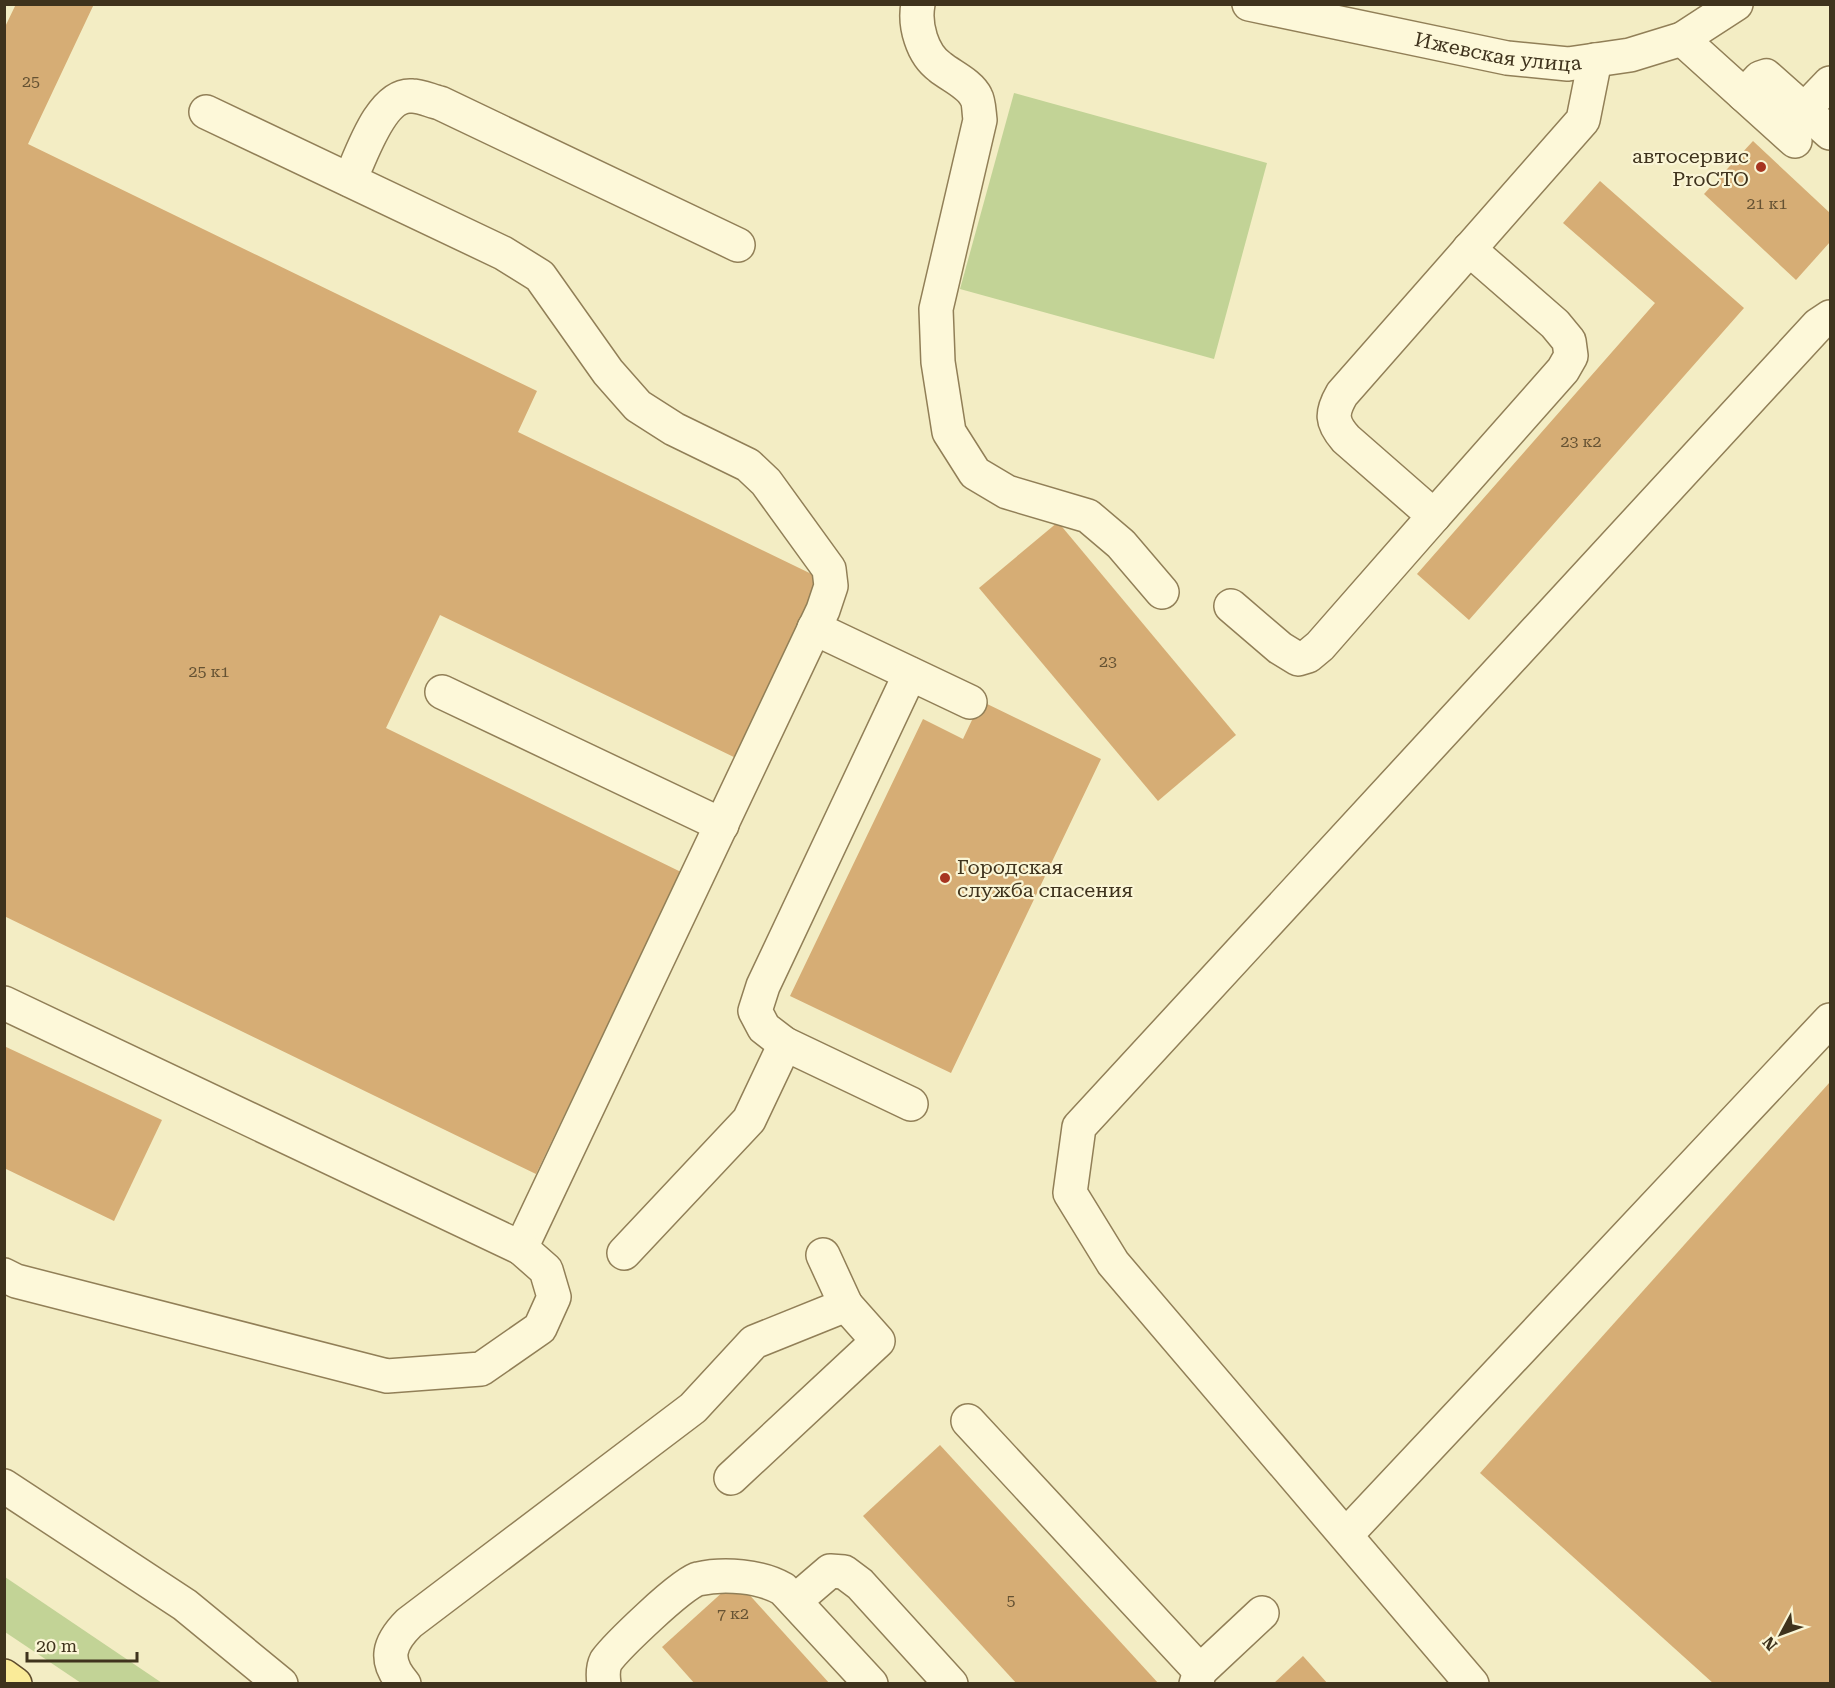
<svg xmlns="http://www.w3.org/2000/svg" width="1835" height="1688" font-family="'Roboto Serif',serif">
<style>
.green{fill:#c2d396}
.building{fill:#d6ad75}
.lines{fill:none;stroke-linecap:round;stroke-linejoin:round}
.minor-casing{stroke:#917f57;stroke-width:36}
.major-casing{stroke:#5e4b2c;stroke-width:36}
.minor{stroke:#fdf8d9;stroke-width:33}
.major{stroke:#faeb98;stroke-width:33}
.poi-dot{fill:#a73420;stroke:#faf5d5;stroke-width:2}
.labels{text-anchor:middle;stroke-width:4.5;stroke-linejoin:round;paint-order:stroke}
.number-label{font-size:16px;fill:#655233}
.street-label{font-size:20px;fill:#3f331d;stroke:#faf5d5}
.poi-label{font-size:20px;fill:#3f331d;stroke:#faf5d5;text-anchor:end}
</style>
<rect width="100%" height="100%" fill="#f3edc4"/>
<g class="green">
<polygon points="1014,93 1267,163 1214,359 960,289"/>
<polygon points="5,1577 162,1683 81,1683 5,1632"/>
</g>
<g class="building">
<polygon points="16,4 94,4 28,144 537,391 518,432 826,581 740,760 440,615 386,728 681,872 536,1174 4,916 4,29"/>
<polygon points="1753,141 1830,213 1830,242 1796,280 1704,194"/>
<polygon points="1600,181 1744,308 1469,620 1417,574 1655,303 1563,223"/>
<polygon points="1058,522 1236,735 1158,801 979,588"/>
<polygon points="981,701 1101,759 951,1073 790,996 923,719 963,739"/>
<polygon points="4,1046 162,1120 114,1221 4,1168"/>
<polygon points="1830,1082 1830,1684 1714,1684 1480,1473"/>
<polygon points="940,1445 1159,1684 1017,1684 863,1516"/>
<polygon points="736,1580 830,1684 695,1684 662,1647"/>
<polygon points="1303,1656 1328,1684 1273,1684"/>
</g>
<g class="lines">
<g class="minor-casing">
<g id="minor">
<path d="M918,4C914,25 922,54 940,67C951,76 970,84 976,97C979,102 979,113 980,120L936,309L938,362L949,432L975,473L1007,492L1088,516L1121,544L1162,592"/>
<path id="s1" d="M1249,4L1507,58L1568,64L1630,55L1682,39L1736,4"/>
<polyline points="1682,39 1795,141"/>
<polyline points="1744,95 1760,78 1766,76 1830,133"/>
<polyline points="1805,109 1830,83"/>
<path d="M350,180C361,156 381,93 412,96C421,96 431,101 440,103L738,245"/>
<polyline points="1434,516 1563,370 1571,356 1569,341 1555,324 1469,249"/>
<path d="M1231,606L1280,648L1298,659L1308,656L1320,646L1434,516L1346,439C1331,422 1331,413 1342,394L1583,120L1595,60"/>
<polyline points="814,628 970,702"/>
<polyline points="910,674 763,986 755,1011 764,1028 785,1044 911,1104"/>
<polyline points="442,692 722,825"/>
<polyline points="4,1003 521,1248 823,610 831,586 829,569 766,482 748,465 674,429 638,406 608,372 540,276 503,253 206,112"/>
<polyline points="624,1253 749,1120 785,1044"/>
<polyline points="4,1275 16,1281 387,1376 481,1369 540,1328 554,1297 546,1270 521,1248"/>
<polyline points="968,1421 1200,1671"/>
<polyline points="731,1478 878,1341 846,1305"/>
<polyline points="4,1486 185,1605 281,1684"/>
<polyline points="1347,1534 1830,1020"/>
<polyline points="795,1601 830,1571 844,1572 860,1584 951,1684"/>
<path d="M404,1684C383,1660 389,1643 409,1623L693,1408L754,1342L846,1305L823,1255"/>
<path d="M604,1684C603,1677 603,1667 606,1661C616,1647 683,1582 698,1579C724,1573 761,1576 783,1589L871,1684"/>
<polyline points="1196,1684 1200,1671 1262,1613"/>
<polyline points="1472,1684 1113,1263 1070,1193 1079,1127 1818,325 1830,317"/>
</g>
</g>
<g class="major-casing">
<polyline id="major" points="4,1676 15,1684"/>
</g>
<use href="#minor" class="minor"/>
<use href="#major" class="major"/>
</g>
<g class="poi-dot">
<circle cx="1761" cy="167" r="6"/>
<circle cx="945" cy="878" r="6"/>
</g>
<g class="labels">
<g class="number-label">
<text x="31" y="87">25</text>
<text x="1767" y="209">21 к1</text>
<text x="1581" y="447">23 к2</text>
<text x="1108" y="667">23</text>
<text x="209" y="677">25 к1</text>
<text x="1011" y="1606">5</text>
<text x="733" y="1619">7 к2</text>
</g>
<g class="street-label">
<text dy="7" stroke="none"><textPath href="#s1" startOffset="254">Ижевская улица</textPath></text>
</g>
<g class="poi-label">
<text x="1749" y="163">автосервис<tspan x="1749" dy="23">ProСТО</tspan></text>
<text x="957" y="874" text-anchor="start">Городская<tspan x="957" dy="23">служба спасения</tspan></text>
</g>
</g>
<rect width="1835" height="1688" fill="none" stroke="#3f331d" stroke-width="12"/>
<g transform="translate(1781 1634) rotate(229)" stroke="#faf5d5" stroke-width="4.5" paint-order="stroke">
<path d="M0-4.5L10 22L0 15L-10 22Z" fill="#3f331d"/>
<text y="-9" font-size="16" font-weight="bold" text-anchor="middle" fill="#3f331d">N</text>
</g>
<path d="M27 1652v9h110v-9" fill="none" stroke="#3f331d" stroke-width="3"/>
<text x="36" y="1652" font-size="18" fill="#3f331d" stroke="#faf5d5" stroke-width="4.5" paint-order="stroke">20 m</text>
</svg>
